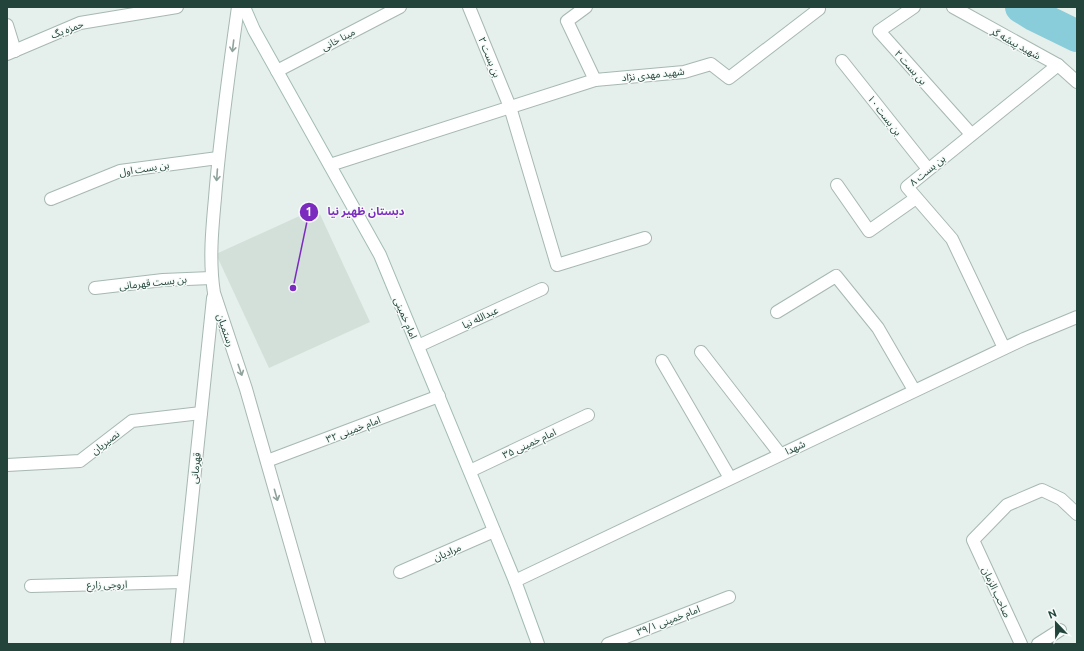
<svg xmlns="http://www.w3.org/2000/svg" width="1084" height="651" font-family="Ubuntu,'Noto Sans Arabic',sans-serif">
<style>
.built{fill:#d3e0da}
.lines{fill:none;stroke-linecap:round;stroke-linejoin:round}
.river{stroke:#88cdd9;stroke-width:32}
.street-casing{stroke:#a7b8b2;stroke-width:14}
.secondary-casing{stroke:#a2bcb3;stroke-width:14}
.street{stroke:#fff;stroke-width:12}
.secondary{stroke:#fff;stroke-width:12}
.oneway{stroke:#90a29c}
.labels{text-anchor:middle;stroke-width:3;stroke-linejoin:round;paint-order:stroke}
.street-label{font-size:10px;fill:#22443a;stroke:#f6fbf9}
.leader{fill:none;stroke:#7b2cbf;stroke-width:1.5}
.callout-dot{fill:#7b2cbf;stroke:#f6fbf9;stroke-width:1.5}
.mark-label{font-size:12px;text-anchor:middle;font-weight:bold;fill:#fff}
.callout-label{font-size:11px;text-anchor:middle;font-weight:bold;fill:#7b2cbf;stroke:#f6fbf9;stroke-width:3;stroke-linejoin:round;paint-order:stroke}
</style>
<rect width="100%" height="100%" fill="#e5efeb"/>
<polygon class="built" points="317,208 370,322 269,368 216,254"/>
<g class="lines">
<polyline class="river" points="1021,7 1034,15 1077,36"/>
<g class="street-casing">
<g id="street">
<path d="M238,7C229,71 220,134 215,198C212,230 209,261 214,293L246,389L319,644"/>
<polyline points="469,7 510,107 557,265 645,238"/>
<polyline points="586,7 567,21 595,80"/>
<polyline points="914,7 879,31 971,134"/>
<polyline points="953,7 1058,65 1077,82"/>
<polyline points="7,25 15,51"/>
<polyline points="7,54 80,23 177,7"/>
<polyline points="842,61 928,169"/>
<polyline points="277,71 400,7"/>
<polyline points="330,165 595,80 684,72 711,64 729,78 819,9"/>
<polyline points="837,185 869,231 916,198"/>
<polyline points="51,199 120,171 218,158"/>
<polyline points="95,288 163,280 211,278"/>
<polyline points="777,312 836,276 878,328 914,390"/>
<polyline points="418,346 542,289"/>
<polyline points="1004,348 952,239 907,187 1058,65"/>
<polyline points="701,352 780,454"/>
<polyline points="662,361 730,478"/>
<polyline points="267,461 439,396"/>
<polyline points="7,465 80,461 132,421 201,413"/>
<polyline points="470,471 588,415"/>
<polyline points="400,572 494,531"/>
<polyline points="515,581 1024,339 1077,317"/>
<polyline points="31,586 183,582"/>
<polyline points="177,644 213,298"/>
<polyline points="608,644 729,597"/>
<polyline points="1021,644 973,540 1007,505 1042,490 1061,499 1077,514"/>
<polyline points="1038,644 1060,630"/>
</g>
</g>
<g class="secondary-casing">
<polyline id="secondary" points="244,7 254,30 380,255 515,581 538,644"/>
</g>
<use href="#street" class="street"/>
<use href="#secondary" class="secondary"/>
</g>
<defs><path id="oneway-shaft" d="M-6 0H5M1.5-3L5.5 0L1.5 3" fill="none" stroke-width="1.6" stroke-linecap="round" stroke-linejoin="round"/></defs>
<g class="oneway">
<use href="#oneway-shaft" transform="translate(233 46) rotate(97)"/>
<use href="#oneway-shaft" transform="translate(217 175) rotate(94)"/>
<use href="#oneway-shaft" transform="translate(240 370) rotate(71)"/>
<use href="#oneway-shaft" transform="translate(276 495) rotate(74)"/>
</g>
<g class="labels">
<g class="street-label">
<text transform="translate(67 29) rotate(-21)" y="4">حمزه بگ</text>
<text transform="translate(338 39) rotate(-28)" y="4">مینا خانی</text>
<text transform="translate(1016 43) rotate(29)" y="4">شهید پیشه گر</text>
<text transform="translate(490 57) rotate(68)" y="4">بن بست ۲</text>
<text transform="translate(911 67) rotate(48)" y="4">بن بست ۲</text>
<text transform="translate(653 74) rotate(-6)" y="4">شهید مهدی نژاد</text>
<text transform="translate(885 115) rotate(52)" y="4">بن بست ۱۰</text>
<text transform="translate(144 168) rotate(-9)" y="4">بن بست اول</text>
<text transform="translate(927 170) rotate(-39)" y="4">بن بست ۸</text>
<text transform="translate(153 282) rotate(-6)" y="4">بن بست قهرمانی</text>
<text transform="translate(480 317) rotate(-25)" y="4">عبدالله نیا</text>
<text transform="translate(406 318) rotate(67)" y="4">امام خمینی</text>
<text transform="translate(226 330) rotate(71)" y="4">رستمیان</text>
<text transform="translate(353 429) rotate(-21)" y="4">امام خمینی ۳۲</text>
<text transform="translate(105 442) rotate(-37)" y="4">نصیریان</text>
<text transform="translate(529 443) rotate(-25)" y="4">امام خمینی ۳۵</text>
<text transform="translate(795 447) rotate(-25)" y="4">شهدا</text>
<text transform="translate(195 468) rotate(-84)" y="4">قهرمانی</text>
<text transform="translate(447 552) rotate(-23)" y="4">مرادیان</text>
<text transform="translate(107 584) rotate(-1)" y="4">اروجی زارع</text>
<text transform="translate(997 592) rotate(65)" y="4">صاحب الزمان</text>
<text transform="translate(668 620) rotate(-21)" y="4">امام خمینی ۳۹/۱</text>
</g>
</g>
<path class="leader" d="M293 288L309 212"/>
<g class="callout-dot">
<circle cx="293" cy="288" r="4"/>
<circle cx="309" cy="212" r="10"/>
</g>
<g class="mark-label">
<text x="309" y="216">1</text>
</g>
<g class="callout-label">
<text x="366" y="215">دبستان ظهیر نیا</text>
</g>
<rect width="1084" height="651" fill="none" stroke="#22443a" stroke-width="16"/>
<g transform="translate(1056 623) rotate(338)" stroke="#f6fbf9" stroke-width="3" paint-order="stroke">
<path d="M0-3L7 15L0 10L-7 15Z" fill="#22443a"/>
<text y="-6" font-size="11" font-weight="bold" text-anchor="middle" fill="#22443a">N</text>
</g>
</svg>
